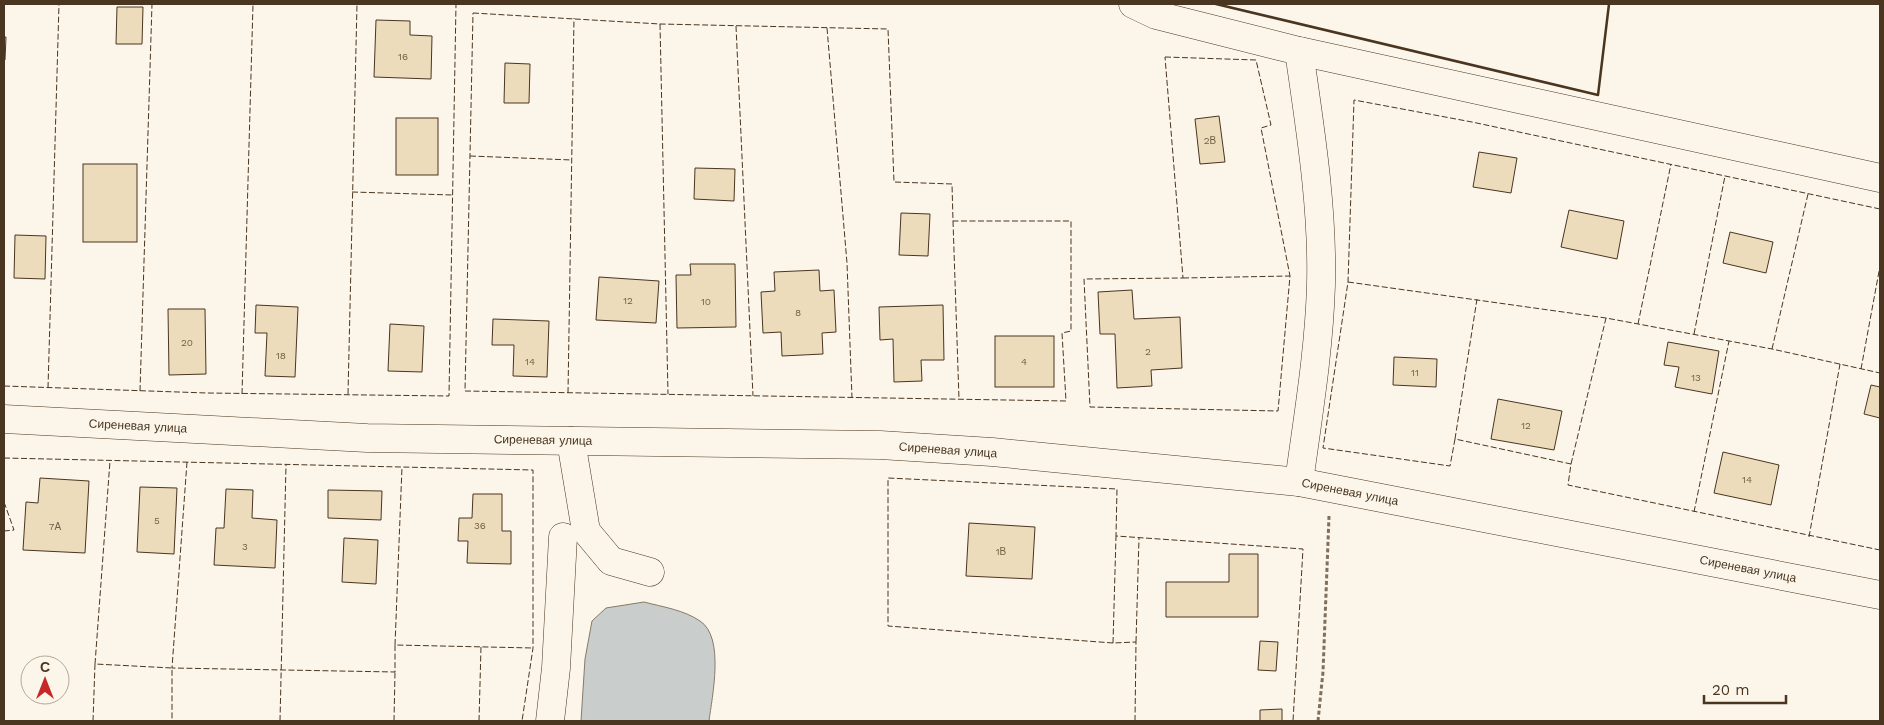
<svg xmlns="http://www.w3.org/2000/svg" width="1884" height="725" font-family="'Work Sans',sans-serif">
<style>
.water{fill:#c9cecd;stroke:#887966}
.building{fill:#ecdcbc;stroke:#4a3520}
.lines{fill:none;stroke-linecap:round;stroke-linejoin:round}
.minor-casing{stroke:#4a3520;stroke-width:29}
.path{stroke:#7f6f5c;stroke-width:3;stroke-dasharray:4 2.5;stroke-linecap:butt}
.minor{stroke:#fbf6e9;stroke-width:28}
.fence{stroke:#4a3520;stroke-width:1;stroke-dasharray:6 2.5;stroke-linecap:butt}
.wall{stroke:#4a3520;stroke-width:2.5}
.labels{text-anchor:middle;stroke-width:4;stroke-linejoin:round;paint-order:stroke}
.number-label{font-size:10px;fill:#725f47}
.street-label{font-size:12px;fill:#4a3520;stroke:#fbf6e9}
</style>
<rect width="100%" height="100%" fill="#fbf6e9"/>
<path class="water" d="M644,602C663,607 684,610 700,621C725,637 712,697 709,721H581L585,659L592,621L606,608Z"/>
<g class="building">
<polygon points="117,7 143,7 142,44 116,44"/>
<polygon points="376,20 410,21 410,35 432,36 431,79 374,77"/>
<polygon points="4,37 6,37 5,60 4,60"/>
<polygon points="505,63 530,64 529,103 504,103"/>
<polygon points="1219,116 1225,162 1200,164 1195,119"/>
<rect x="396" y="118" width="42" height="57"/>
<polygon points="1479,152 1517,158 1511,193 1473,187"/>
<rect x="83" y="164" width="54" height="78"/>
<polygon points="695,168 735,169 734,201 694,199"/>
<polygon points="1569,210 1624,221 1617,259 1561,247"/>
<polygon points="901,213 930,214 928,256 899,255"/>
<polygon points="1730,232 1773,242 1766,273 1723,263"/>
<polygon points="15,235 46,236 45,279 14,278"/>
<polygon points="690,264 735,264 736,327 677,328 676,275 691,275"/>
<polygon points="819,270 820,291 834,290 836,332 822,333 823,354 782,356 781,332 763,333 761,292 775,291 774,272"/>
<polygon points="599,277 659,281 656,323 596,320"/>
<polygon points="1132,290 1134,319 1180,317 1182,368 1151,370 1152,386 1117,388 1115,334 1100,334 1098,292"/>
<polygon points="256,305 298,307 295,377 265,376 267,333 255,333"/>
<polygon points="943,305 944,360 921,360 922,381 894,382 893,339 880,340 879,307"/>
<polygon points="168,309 205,309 206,374 169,375"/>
<polygon points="493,319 549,321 547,377 513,376 514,345 492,345"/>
<polygon points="390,324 424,326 422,372 388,371"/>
<rect x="995" y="336" width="59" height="51"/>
<polygon points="1668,342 1719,351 1712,394 1675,387 1679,367 1664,365"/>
<polygon points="1394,357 1437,359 1436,387 1393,385"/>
<polygon points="1871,385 1880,387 1880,418 1864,414"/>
<polygon points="1498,399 1562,411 1554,450 1491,439"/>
<polygon points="1723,452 1779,465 1771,505 1714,493"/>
<polygon points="40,478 89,481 85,553 23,550 26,502 38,503"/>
<polygon points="140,487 177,488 174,554 137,552"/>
<polygon points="226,489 253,490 252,518 277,520 275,568 214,565 216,528 224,528"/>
<polygon points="328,490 382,491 381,520 328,518"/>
<polygon points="473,494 502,494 502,531 511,531 511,564 467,563 468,541 458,541 459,518 472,518"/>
<polygon points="969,523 1035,527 1032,579 966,576"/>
<polygon points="344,538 378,540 376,584 342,582"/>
<polygon points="1229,554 1258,554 1258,617 1166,617 1166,582 1229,582"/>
<polygon points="1260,641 1278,642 1276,671 1258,670"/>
<polygon points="1282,709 1282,721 1260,721 1260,710"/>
</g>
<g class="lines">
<g class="minor-casing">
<g id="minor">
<polyline points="1133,4 1156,15 1299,51 1880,178"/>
<path d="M1299,51C1310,128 1323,207 1321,285C1319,351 1308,416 1299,482"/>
<polyline points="4,419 367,438 880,445 992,452 1299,482 1880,595"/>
<polyline points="571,441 586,531 611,561 650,572"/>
<polyline points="550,721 556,668 563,537"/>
</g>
</g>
<polyline class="path" points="1318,721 1323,672 1329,516"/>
<use href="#minor" class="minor"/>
<g class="fence">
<polygon points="473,13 660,24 888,29 894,182 952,184 953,221 1071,221 1071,331 1062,333 1066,401 465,391"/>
<polyline points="660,24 668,394"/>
<polyline points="736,26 753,396"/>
<polyline points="827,28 847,263 852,398"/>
<polygon points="1165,57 1256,60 1271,125 1261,128 1290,276 1278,411 1090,407 1084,279 1183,278"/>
<polyline points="470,156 572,160"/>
<polyline points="352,192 452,195"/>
<polyline points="1880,209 1472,122 1354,100 1348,282 1323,448 1450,466 1455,439 1571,464 1568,485 1880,550"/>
<polyline points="953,221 959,399"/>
<polyline points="1183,278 1290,276"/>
<polyline points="1348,282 1606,318 1772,349 1880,373"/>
<polyline points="1638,324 1671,164"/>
<polyline points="1694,334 1725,176"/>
<polyline points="1772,349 1808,194"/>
<polyline points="1861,369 1880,266"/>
<polyline points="4,386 207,393 449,396 456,4"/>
<polyline points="48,388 59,4"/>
<polyline points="140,391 152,4"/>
<polyline points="568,393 574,18"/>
<polyline points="242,394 253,4"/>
<polyline points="348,394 357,4"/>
<polyline points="1455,439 1477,299"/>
<polyline points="4,458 533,470 533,648 522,721"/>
<polyline points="187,462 172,668 395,672 395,645 533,648"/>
<polyline points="1571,464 1606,318"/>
<polyline points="4,502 14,530 4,531"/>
<polyline points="1694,512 1729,341"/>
<polyline points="1809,537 1840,364"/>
<polyline points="1136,642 1139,538"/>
<polyline points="1113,643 1116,536"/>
<polyline points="395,645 402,467"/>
<polyline points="95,664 110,461"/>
<polyline points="93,721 95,664 172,668 172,721"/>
<polyline points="280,721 286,465"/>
<polyline points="394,721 395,672"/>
<polyline points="479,721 481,647"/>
<polyline points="1135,721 1136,642 1113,643 888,626 888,478 1117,489 1116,536 1303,549 1293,721"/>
</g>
<polyline class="wall" points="1216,4 1598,95 1609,4"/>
</g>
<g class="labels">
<g class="number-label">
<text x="403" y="60">16</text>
<text x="1210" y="144">2В</text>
<text x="628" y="304">12</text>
<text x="706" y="305">10</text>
<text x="798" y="316">8</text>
<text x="187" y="346">20</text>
<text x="1148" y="355">2</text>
<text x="281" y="359">18</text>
<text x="530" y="365">14</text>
<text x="1024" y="365">4</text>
<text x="1415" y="376">11</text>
<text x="1696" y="381">13</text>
<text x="1526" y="429">12</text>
<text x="1747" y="483">14</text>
<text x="157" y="524">5</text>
<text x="480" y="529">36</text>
<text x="55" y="530">7А</text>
<text x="245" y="550">3</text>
<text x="1001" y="555">1В</text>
</g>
<g class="street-label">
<text transform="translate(138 426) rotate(3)" y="4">Сиреневая улица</text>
<text transform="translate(543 440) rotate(1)" y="4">Сиреневая улица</text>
<text transform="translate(948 450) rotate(4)" y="4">Сиреневая улица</text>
<text transform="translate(1350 492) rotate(11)" y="4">Сиреневая улица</text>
<text transform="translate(1748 569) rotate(11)" y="4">Сиреневая улица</text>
</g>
</g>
<rect width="1884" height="725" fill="none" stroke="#4a3520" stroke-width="10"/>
<g transform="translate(45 680)"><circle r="24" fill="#fbf6e9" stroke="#b4a999"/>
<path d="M0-4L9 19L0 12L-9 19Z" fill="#c62828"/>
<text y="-8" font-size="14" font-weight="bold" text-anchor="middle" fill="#4a3520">С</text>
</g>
<path d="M1704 695v8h82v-8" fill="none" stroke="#4a3520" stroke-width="2.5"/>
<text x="1712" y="695" font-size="15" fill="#4a3520" stroke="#fbf6e9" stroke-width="4" paint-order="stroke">20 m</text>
</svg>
